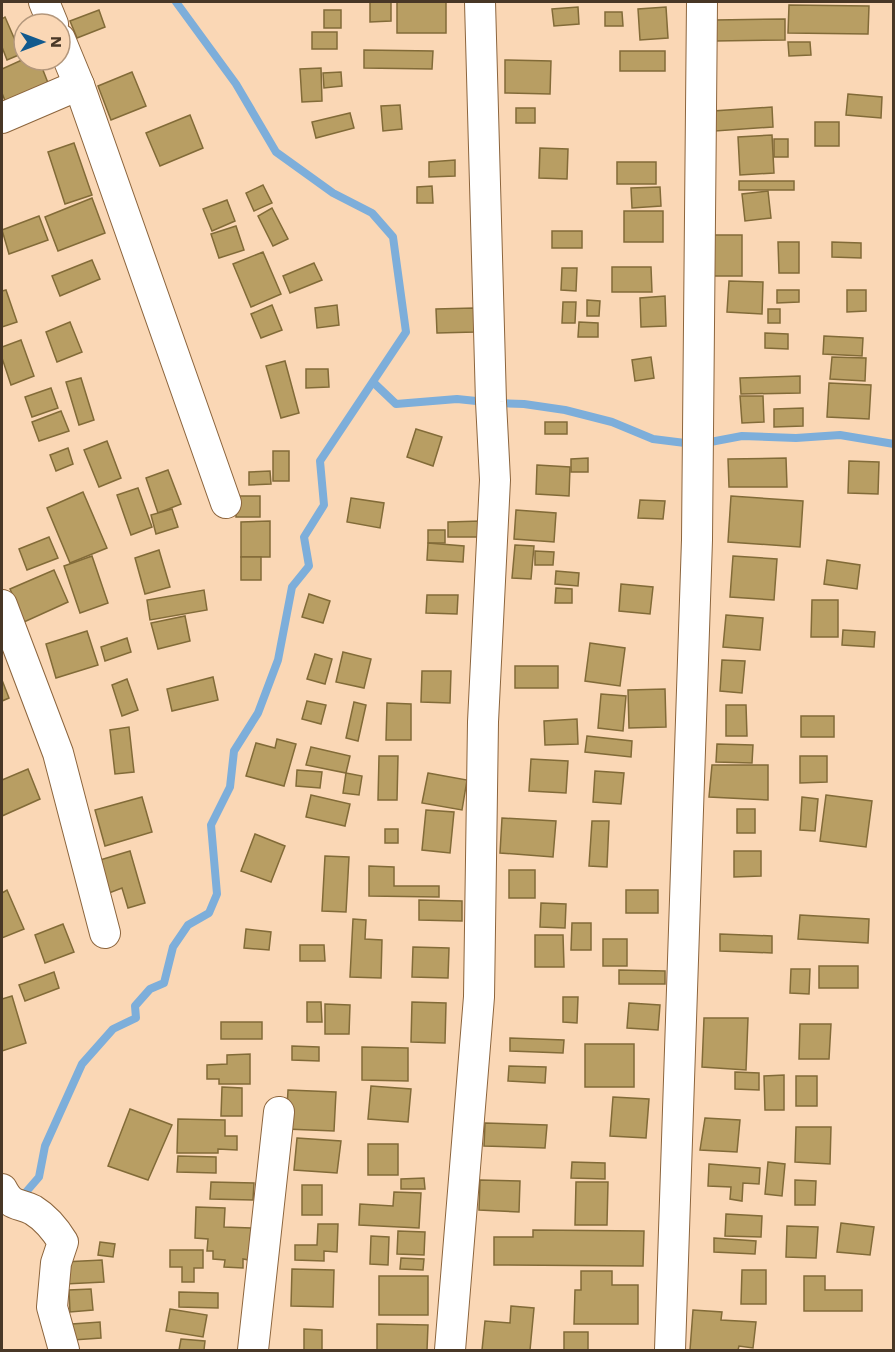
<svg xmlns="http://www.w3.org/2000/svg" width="895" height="1352" font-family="'Work Sans',sans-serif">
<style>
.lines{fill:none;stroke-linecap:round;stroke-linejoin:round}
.stream{stroke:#7daeda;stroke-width:8}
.building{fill:#b89e63;stroke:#826b38;stroke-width:1.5}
.minor-casing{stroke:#8c653d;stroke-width:32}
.minor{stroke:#fff;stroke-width:30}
</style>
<rect width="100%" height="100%" fill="#fad7b5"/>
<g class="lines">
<g class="stream">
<polyline points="374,383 396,404 457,399 486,402"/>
<polyline points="498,403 524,404 565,410 612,422 653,439 693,444"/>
<polyline points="705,443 742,436 796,438 840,435 894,444"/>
<polyline points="20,1199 39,1177 45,1146 82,1064 113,1029 136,1018 135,1006 150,989 164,983 173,947 188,925 209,913 217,894 211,825 230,787 234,751 258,713 278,660 292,587 309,566 304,537 324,505 320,461 406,332 393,237 372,213 333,193 276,152 236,84 176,2"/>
</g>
</g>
<g class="building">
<polygon points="370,2 391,2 391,21 370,22"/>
<rect x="397" y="2" width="49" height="31"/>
<polygon points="789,5 869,6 868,34 788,33"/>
<polygon points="578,7 579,24 554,26 552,9"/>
<polygon points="666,7 668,38 640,40 638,9"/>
<polygon points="99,10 105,27 77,38 70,21"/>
<rect x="324" y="10" width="17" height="18"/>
<polygon points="605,12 622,12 623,26 605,26"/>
<polygon points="5,17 21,54 7,60 2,47 2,19"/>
<polygon points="785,19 785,40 715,41 715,20"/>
<rect x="312" y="32" width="25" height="17"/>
<polygon points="788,42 810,42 811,55 789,56"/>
<polygon points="364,50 433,51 432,69 364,68"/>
<rect x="620" y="51" width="45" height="20"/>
<polygon points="24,59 39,60 50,88 7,106 2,93 2,69"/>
<polygon points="505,60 551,61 550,94 505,93"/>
<polygon points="321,68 322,101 302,102 300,69"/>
<polygon points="132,72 146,106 111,120 98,86"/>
<polygon points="341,72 342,86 324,88 323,73"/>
<polygon points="848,94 882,97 881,118 846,115"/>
<polygon points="400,105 402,129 383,131 381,106"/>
<polygon points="772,107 773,127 715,131 713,111"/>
<rect x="516" y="108" width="19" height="15"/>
<polygon points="350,113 354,128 316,138 312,122"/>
<polygon points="190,115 203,148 160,166 146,133"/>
<rect x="815" y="122" width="24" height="24"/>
<polygon points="772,135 774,173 740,175 738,137"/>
<rect x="774" y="139" width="14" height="18"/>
<polygon points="74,143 92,195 65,204 48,152"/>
<polygon points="540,148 568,149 567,179 539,178"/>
<polygon points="455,160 455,176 429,177 429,162"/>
<rect x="617" y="162" width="39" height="22"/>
<rect x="739" y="181" width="55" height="9"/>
<polygon points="263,185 272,203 254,211 246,193"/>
<polygon points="432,186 433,203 417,203 417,187"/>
<polygon points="660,187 661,206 632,208 631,188"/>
<polygon points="768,191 771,218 745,221 742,194"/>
<polygon points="92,198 105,233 58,251 45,217"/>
<polygon points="227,200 235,221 212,231 203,209"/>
<polygon points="272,208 288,239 273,246 258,216"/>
<rect x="624" y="211" width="39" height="31"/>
<polygon points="39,216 48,240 9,254 2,230"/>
<polygon points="236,226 244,250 219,258 211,234"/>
<rect x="552" y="231" width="30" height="17"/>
<rect x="713" y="235" width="29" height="41"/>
<polygon points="778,242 799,242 799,273 779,273"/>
<polygon points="832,242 861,243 861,258 832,257"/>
<polygon points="263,252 281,294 251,307 233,264"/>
<polygon points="92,260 100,279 60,296 52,276"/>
<polygon points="314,263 322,280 290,293 283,276"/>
<polygon points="612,267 651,267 652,292 612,292"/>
<polygon points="562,268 577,268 576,291 561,290"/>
<polygon points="729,281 763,282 762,314 727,312"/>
<polygon points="6,290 17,322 2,327 2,291"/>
<polygon points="777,290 799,290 799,302 777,303"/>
<polygon points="847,290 866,290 866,311 847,312"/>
<polygon points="665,296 666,326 641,327 640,298"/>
<polygon points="587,300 600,301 599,316 587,316"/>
<polygon points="563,302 576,302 575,323 562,323"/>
<polygon points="272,305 282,330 261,338 251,314"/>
<polygon points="337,305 339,325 317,328 315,308"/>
<polygon points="474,308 475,332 437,333 436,309"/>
<rect x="768" y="309" width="12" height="14"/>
<polygon points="70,322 82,352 57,362 46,332"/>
<polygon points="579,322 598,323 598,337 578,337"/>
<polygon points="765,333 788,334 788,349 765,348"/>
<polygon points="824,336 863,338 862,356 823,354"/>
<polygon points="21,340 34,376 11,385 2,358 2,347"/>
<polygon points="651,357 654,378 635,381 632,360"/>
<polygon points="832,357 866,358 865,381 830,379"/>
<polygon points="285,361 299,413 281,418 266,366"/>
<polygon points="306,369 328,369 329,387 306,388"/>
<polygon points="800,376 800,393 741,394 740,378"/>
<polygon points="81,378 94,420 79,425 66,382"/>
<polygon points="829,383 871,385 869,419 827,417"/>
<polygon points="51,388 58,408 32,417 25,397"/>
<polygon points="740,396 763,396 764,422 742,423"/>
<polygon points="803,408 803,426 774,427 774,409"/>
<polygon points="61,411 69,431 39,441 32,422"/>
<rect x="545" y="422" width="22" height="12"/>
<polygon points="416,429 442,437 433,466 407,457"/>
<polygon points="107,441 121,478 99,487 84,450"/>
<polygon points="68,448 73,464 56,471 50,455"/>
<rect x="273" y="451" width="16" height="30"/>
<polygon points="588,458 588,472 571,472 571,459"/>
<polygon points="786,458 787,487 729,487 728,459"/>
<polygon points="849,461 879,462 878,494 848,493"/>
<polygon points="537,465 570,467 569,496 536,494"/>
<polygon points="168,470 181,504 158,513 146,478"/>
<polygon points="270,471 271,484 249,485 249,472"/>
<polygon points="138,488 152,527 131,535 117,495"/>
<polygon points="83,492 107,548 70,563 47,508"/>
<rect x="236" y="496" width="24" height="21"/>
<polygon points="731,496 803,501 800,547 728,542"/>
<polygon points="351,498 384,503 380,528 347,522"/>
<polygon points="640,500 665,501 663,519 638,518"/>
<polygon points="172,509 178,527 156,534 151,515"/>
<polygon points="516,510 556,513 554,542 514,539"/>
<polygon points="270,521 270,557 241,557 241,522"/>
<polygon points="481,521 481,537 448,537 448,522"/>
<rect x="428" y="530" width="17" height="13"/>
<polygon points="49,537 58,558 27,570 19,549"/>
<polygon points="428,543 464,546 463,562 427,560"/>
<polygon points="515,545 534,546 531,579 512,578"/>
<polygon points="159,550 170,587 145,594 135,558"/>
<polygon points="535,551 554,552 553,565 535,565"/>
<polygon points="92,556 108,603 80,613 64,566"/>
<polygon points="733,556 777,559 774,600 730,597"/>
<rect x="241" y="557" width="20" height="23"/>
<polygon points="827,560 860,565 857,589 824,584"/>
<polygon points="54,570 68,602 24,622 10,589"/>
<polygon points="556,571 579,573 578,586 555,584"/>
<polygon points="621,584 653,587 650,614 619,611"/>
<polygon points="556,588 572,589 572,603 555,603"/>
<polygon points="204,590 207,610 150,620 147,600"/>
<polygon points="309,594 330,601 323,623 302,617"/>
<polygon points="427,595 458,595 457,614 426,613"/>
<polygon points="812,600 838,600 838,637 811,637"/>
<polygon points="726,615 763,618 760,650 723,647"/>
<polygon points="185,616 190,641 158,649 151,623"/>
<polygon points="843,630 875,632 874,647 842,645"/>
<polygon points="87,631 98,665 56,678 46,644"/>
<polygon points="127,638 131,652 105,661 101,647"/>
<polygon points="590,643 625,648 620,686 585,681"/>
<polygon points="343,652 371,659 364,688 336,682"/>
<polygon points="315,654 332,659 325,684 307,679"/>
<polygon points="722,660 745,661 742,693 720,691"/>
<rect x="515" y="666" width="43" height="22"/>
<polygon points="422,671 451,671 450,703 421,702"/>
<polygon points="213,677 218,700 172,711 167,689"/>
<polygon points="127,679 138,710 122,716 112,685"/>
<polygon points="2,680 9,698 2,701"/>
<polygon points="665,689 666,727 629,728 628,690"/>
<polygon points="601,694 626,696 623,731 598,728"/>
<polygon points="307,701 326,705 321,724 302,719"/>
<polygon points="354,702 366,705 358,741 346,738"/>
<polygon points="387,703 411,704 411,740 386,740"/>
<polygon points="726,705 746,705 747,736 726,736"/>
<rect x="801" y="716" width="33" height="21"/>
<polygon points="577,719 578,744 545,745 544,721"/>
<polygon points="129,727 134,772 115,774 110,730"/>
<polygon points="587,736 632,741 631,757 585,752"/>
<polygon points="277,739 296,744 284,786 246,776 256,743 275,748"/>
<polygon points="717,744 753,745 752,763 716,762"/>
<polygon points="311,747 350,756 346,773 306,765"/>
<polygon points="379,756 398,756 397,800 378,800"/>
<polygon points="800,756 827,756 827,782 800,783"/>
<polygon points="531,759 568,761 566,793 529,791"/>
<polygon points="712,765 768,765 768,800 709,797"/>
<polygon points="28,769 40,799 2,816 2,780"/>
<polygon points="297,770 322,772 320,788 296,786"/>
<polygon points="595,771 624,773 621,804 593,802"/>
<polygon points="346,773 362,776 359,795 343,793"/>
<polygon points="428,773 467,780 462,810 422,803"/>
<polygon points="311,795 350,804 345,826 306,817"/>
<polygon points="826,795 872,801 866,847 820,841"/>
<polygon points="142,797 152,832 105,846 95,810"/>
<polygon points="802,797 818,799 815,831 800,830"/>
<rect x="737" y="809" width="18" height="24"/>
<polygon points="426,810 454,812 450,853 422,850"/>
<polygon points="502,818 556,821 553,857 500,853"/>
<polygon points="592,821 609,821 607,867 589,866"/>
<rect x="385" y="829" width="13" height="14"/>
<polygon points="255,834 285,846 271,882 241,871"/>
<polygon points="130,851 145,903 128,908 122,888 109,893 100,860"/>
<polygon points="734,851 761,851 761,876 734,877"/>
<polygon points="325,856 349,857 346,912 322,911"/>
<polygon points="369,866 394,867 394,886 439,886 439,897 369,896"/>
<rect x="509" y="870" width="26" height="28"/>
<polygon points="7,890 24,929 2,938 2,893"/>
<rect x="626" y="890" width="32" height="23"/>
<polygon points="419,900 462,901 462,921 419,920"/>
<polygon points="541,903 566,904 565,928 540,927"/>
<polygon points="800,915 869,919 868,943 798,939"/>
<polygon points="353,919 366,920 365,939 382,940 381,978 350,977"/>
<polygon points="572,923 591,923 591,950 571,950"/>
<polygon points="63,924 74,952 45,963 35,935"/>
<polygon points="246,929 271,932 269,950 244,948"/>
<polygon points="720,934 772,936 772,953 720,951"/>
<polygon points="535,935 563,935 564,967 535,967"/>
<rect x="603" y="939" width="24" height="27"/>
<polygon points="300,945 324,945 325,961 300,961"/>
<polygon points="413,947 449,948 448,978 412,977"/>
<rect x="819" y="966" width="39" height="22"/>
<polygon points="791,969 810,969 809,994 790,993"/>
<polygon points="619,970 665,971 665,984 619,984"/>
<polygon points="54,972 59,988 25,1001 19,985"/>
<polygon points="12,996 26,1043 2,1051 2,999"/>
<polygon points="563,997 578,997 577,1023 563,1022"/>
<polygon points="307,1002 321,1002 322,1022 307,1022"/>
<polygon points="412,1002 446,1003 445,1043 411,1042"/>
<polygon points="629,1003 660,1005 658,1030 627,1028"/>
<polygon points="325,1004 350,1005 349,1034 325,1034"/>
<polygon points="704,1018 748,1018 746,1070 702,1067"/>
<rect x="221" y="1022" width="41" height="17"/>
<polygon points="800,1024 831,1024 829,1059 799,1059"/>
<polygon points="510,1038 564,1040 563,1053 510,1051"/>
<rect x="585" y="1044" width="49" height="43"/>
<polygon points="292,1046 319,1047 319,1061 292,1060"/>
<polygon points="362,1047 408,1048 408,1081 362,1080"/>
<polygon points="250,1054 250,1084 219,1084 219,1079 207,1079 207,1065 227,1064 227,1055"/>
<polygon points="509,1066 546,1067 545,1083 508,1081"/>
<polygon points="735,1072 759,1073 759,1090 735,1089"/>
<polygon points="784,1075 784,1110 765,1110 764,1076"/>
<rect x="796" y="1076" width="21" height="30"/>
<polygon points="371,1086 411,1089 408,1122 368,1119"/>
<polygon points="222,1087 242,1088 242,1116 221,1116"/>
<polygon points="288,1090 336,1092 334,1131 286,1129"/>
<polygon points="613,1097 649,1099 646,1138 610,1136"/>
<polygon points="130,1109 172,1125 148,1180 108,1166"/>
<polygon points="705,1118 740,1120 737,1152 700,1150"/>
<polygon points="178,1119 225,1120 225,1136 237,1136 237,1150 218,1149 218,1153 177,1153"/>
<polygon points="485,1123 547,1125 545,1148 484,1146"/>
<polygon points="796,1127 831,1127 830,1164 795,1162"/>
<polygon points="297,1138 341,1141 337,1173 294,1170"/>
<rect x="368" y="1144" width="30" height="31"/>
<polygon points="178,1156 216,1157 216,1173 177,1172"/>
<polygon points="572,1162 605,1163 605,1179 571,1178"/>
<polygon points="768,1162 785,1164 782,1196 765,1194"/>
<polygon points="709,1164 760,1168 759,1184 743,1183 742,1201 730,1199 731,1187 708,1186"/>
<polygon points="424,1178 425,1189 401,1189 401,1179"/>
<polygon points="480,1180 520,1181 519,1212 479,1210"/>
<polygon points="795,1180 816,1181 815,1205 795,1205"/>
<polygon points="211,1182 254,1183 253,1200 210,1199"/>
<polygon points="576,1182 608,1182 607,1225 575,1225"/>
<rect x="302" y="1185" width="20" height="30"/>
<polygon points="394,1192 421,1193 419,1228 359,1225 360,1204 393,1206"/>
<polygon points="196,1207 225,1208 224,1227 251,1228 249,1260 243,1259 243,1268 224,1267 225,1260 213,1259 213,1251 207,1251 208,1239 195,1238"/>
<polygon points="726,1214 762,1216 761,1237 725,1236"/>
<polygon points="841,1223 874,1227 870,1255 837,1252"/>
<polygon points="318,1224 338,1224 337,1252 324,1251 324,1261 295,1260 295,1245 317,1245"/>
<polygon points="787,1226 818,1227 816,1258 786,1257"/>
<polygon points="533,1230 644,1231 643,1266 494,1265 494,1237 533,1237"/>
<polygon points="398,1231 425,1232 424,1255 397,1254"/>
<polygon points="371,1236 389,1237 388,1265 370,1264"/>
<polygon points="714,1238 756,1241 755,1254 714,1252"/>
<polygon points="100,1242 115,1244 113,1257 98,1255"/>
<polygon points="170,1250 203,1250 203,1268 194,1268 194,1282 182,1282 182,1267 170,1267"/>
<polygon points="401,1258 424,1259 423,1270 400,1269"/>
<polygon points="102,1260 104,1282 65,1284 63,1262"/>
<polygon points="292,1269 334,1270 333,1307 291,1306"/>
<polygon points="742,1270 766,1270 766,1304 741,1304"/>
<polygon points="581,1271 612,1271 612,1285 638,1285 638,1324 574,1324 575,1290 581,1290"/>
<rect x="379" y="1276" width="49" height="39"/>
<polygon points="804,1276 825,1276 825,1290 862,1290 862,1311 804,1311"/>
<polygon points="91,1289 93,1310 70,1312 69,1290"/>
<polygon points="179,1292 218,1293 218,1308 179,1307"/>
<polygon points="511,1306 534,1308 530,1350 482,1350 485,1321 510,1323"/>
<polygon points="170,1309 207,1315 203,1337 166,1331"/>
<polygon points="693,1310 722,1312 721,1320 756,1322 753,1348 739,1346 738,1350 690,1350"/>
<polygon points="100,1322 101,1338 73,1340 72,1324"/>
<polygon points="377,1324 428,1325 427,1350 377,1350"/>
<polygon points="304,1329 322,1330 322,1350 304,1350"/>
<rect x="564" y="1332" width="24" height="18"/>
<polygon points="181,1339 205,1341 204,1350 179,1350"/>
</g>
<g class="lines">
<g class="minor-casing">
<g id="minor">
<polyline points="44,2 53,24"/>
<polyline points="60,39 79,85 226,503"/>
<polyline points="2,118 79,85"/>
<polyline points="2,605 58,753 105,933"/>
<path d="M2,1189C12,1208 17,1202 33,1210C46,1218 55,1229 63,1242L56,1263L52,1307L64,1350"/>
<polyline points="253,1350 279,1112"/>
<polyline points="450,1350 479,997 483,722 495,480 491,402 480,2"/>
<polyline points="670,1350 697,540 702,2"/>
</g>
</g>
<use href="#minor" class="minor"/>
</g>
<rect width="895" height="1352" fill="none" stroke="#483726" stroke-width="6"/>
<g transform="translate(42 42) rotate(90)"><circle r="28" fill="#fad7b5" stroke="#b3977c" stroke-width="1.5"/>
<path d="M0-4.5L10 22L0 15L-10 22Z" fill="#125a8e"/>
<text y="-9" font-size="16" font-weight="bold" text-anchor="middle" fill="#483726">N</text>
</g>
</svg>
